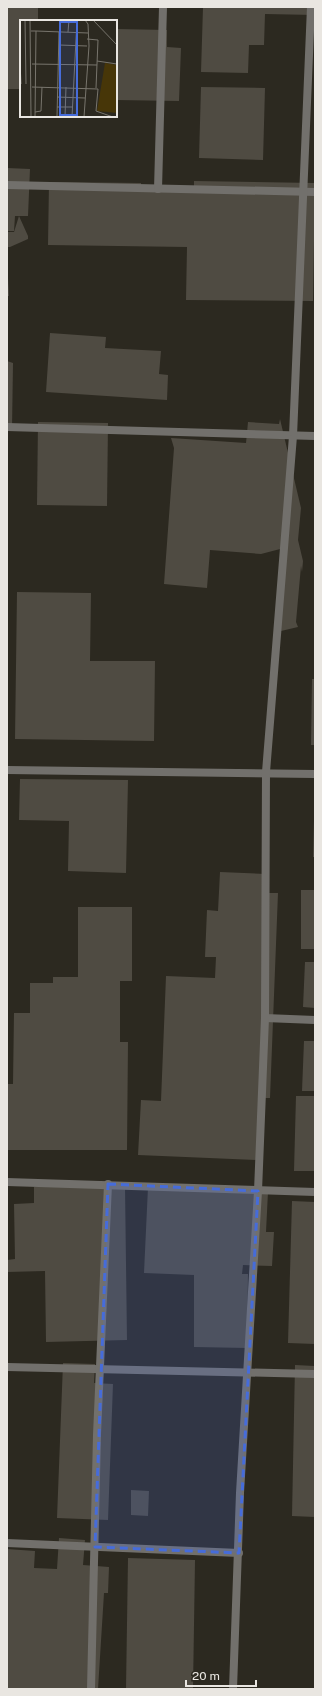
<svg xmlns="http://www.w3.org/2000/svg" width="322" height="1696" font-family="'Public Sans',sans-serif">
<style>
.building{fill:#4f4b42}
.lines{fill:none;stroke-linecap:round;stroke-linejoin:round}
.street{stroke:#72706c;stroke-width:8}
.marked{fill:#466cda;fill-opacity:0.2;stroke:#466cda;stroke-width:3;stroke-dasharray:8 5;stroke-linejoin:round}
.inset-road{fill:none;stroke:#78756d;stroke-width:1}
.view{fill:#466cda;fill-opacity:0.15;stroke:#466cda;stroke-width:2}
.inset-edge{fill:none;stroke:#e9e6e1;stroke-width:2}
</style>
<rect width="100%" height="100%" fill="#2c2920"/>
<g class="building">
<polygon points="7,7 38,7 38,21 21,21 21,89 7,89"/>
<polygon points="203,7 315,7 315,15 265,14 264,45 249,45 248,73 201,72"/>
<polygon points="116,29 167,30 167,47 181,48 179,101 116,100"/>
<polygon points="201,87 265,88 263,160 199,158"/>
<polygon points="7,168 30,169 28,216 19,216 28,236 28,239 10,247 7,247 7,232 14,232 19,216 15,216 14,231 7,231"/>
<polygon points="194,181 315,183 313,301 186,300 187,247 48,245 49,182 141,183 141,190 194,190"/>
<polygon points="7,278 8,278 9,296 7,296"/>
<polygon points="50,333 106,337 105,348 161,351 159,374 168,375 167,400 46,392"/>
<polygon points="7,361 13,363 12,429 7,429"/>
<polygon points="280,419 301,508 298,540 303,561 302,572 301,566 296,622 298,627 281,631 279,620 284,548 261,554 210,550 207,588 164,584 174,448 171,438 246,443 248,422 279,424"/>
<polygon points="38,422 108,423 107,506 37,505"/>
<polygon points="17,592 91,593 90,661 155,661 154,741 15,739"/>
<polygon points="312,679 315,679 315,745 311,745"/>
<polygon points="20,779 128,780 126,873 68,871 69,821 19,820"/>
<polygon points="314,820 315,820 315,857 313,857"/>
<polygon points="220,872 266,874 265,893 278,893 270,1098 259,1098 257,1160 138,1155 141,1100 161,1101 166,976 215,978 216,957 205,957 207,910 218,911"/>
<rect x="301" y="890" width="14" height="59"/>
<polygon points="78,907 132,907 132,981 120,981 120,1042 128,1042 127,1150 7,1150 7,1084 13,1084 14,1013 30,1013 30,983 53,983 53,977 78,977"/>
<polygon points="305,962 315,962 315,1008 303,1007"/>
<polygon points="304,1041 315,1041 315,1091 302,1091"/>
<polygon points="296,1096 315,1096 315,1171 294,1171"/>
<polygon points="125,1186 127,1340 46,1342 45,1271 7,1272 7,1260 15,1259 14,1204 34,1203 34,1187"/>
<polygon points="148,1187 268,1192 266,1232 274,1232 272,1266 243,1265 242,1274 248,1274 247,1348 194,1347 194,1275 144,1273"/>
<polygon points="292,1201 315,1202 315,1344 288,1343"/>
<polygon points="63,1363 95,1364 94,1383 113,1384 108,1520 57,1518"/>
<polygon points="295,1365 315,1366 315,1517 292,1516"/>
<polygon points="131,1490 149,1491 148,1516 131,1515"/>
<polygon points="59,1538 85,1540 83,1565 109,1567 108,1593 104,1593 98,1689 7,1689 7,1549 35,1551 34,1568 57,1569"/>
<polygon points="128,1558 195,1560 193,1689 126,1689"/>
</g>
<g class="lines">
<g class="street">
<polyline points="7,185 315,192"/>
<polyline points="158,189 163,7"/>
<polyline points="7,427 315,436"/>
<polyline points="7,770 315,774"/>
<polyline points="265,1018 315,1020"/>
<polyline points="7,1182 315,1192"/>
<polyline points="7,1367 315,1374"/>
<polyline points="7,1543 239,1553"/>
<polyline points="91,1689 97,1435 108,1184"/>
<polyline points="233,1689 240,1493 258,1191 265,1018 266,772 293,436 311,7"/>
</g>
</g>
<path class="marked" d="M108,1184L258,1191L239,1553L95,1547Z"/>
<g transform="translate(20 20)">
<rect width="97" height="97" fill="#2c2920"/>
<path d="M85,43L97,45V93L77,91Z" fill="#473608"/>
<path class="inset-road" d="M5,0L6,64M10,0L11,97M73,0L97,25M11,11H16L15,97M16,11L68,13M48,12L49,0M67,19L78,20L76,68M39,25L67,26M77,41L97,44M0,43L1,64M12,44L77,45M12,67L78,69L76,91L93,97M37,77L65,78M37,87H53M15,92L21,91L22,67M37,97L39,12M45,97L46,67M52,97L57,0M64,97L69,26L68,4L65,0"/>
<path class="view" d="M40,2H57V95H40Z"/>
<rect width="97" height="97" class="inset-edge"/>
</g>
<rect width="322" height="1696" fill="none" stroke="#e9e6e1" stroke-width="16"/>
<path d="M186 1680v6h70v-6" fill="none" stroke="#e9e6e1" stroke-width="2"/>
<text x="192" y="1680" font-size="12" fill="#e9e6e1" stroke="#2c2920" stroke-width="3" paint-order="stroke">20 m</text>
</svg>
